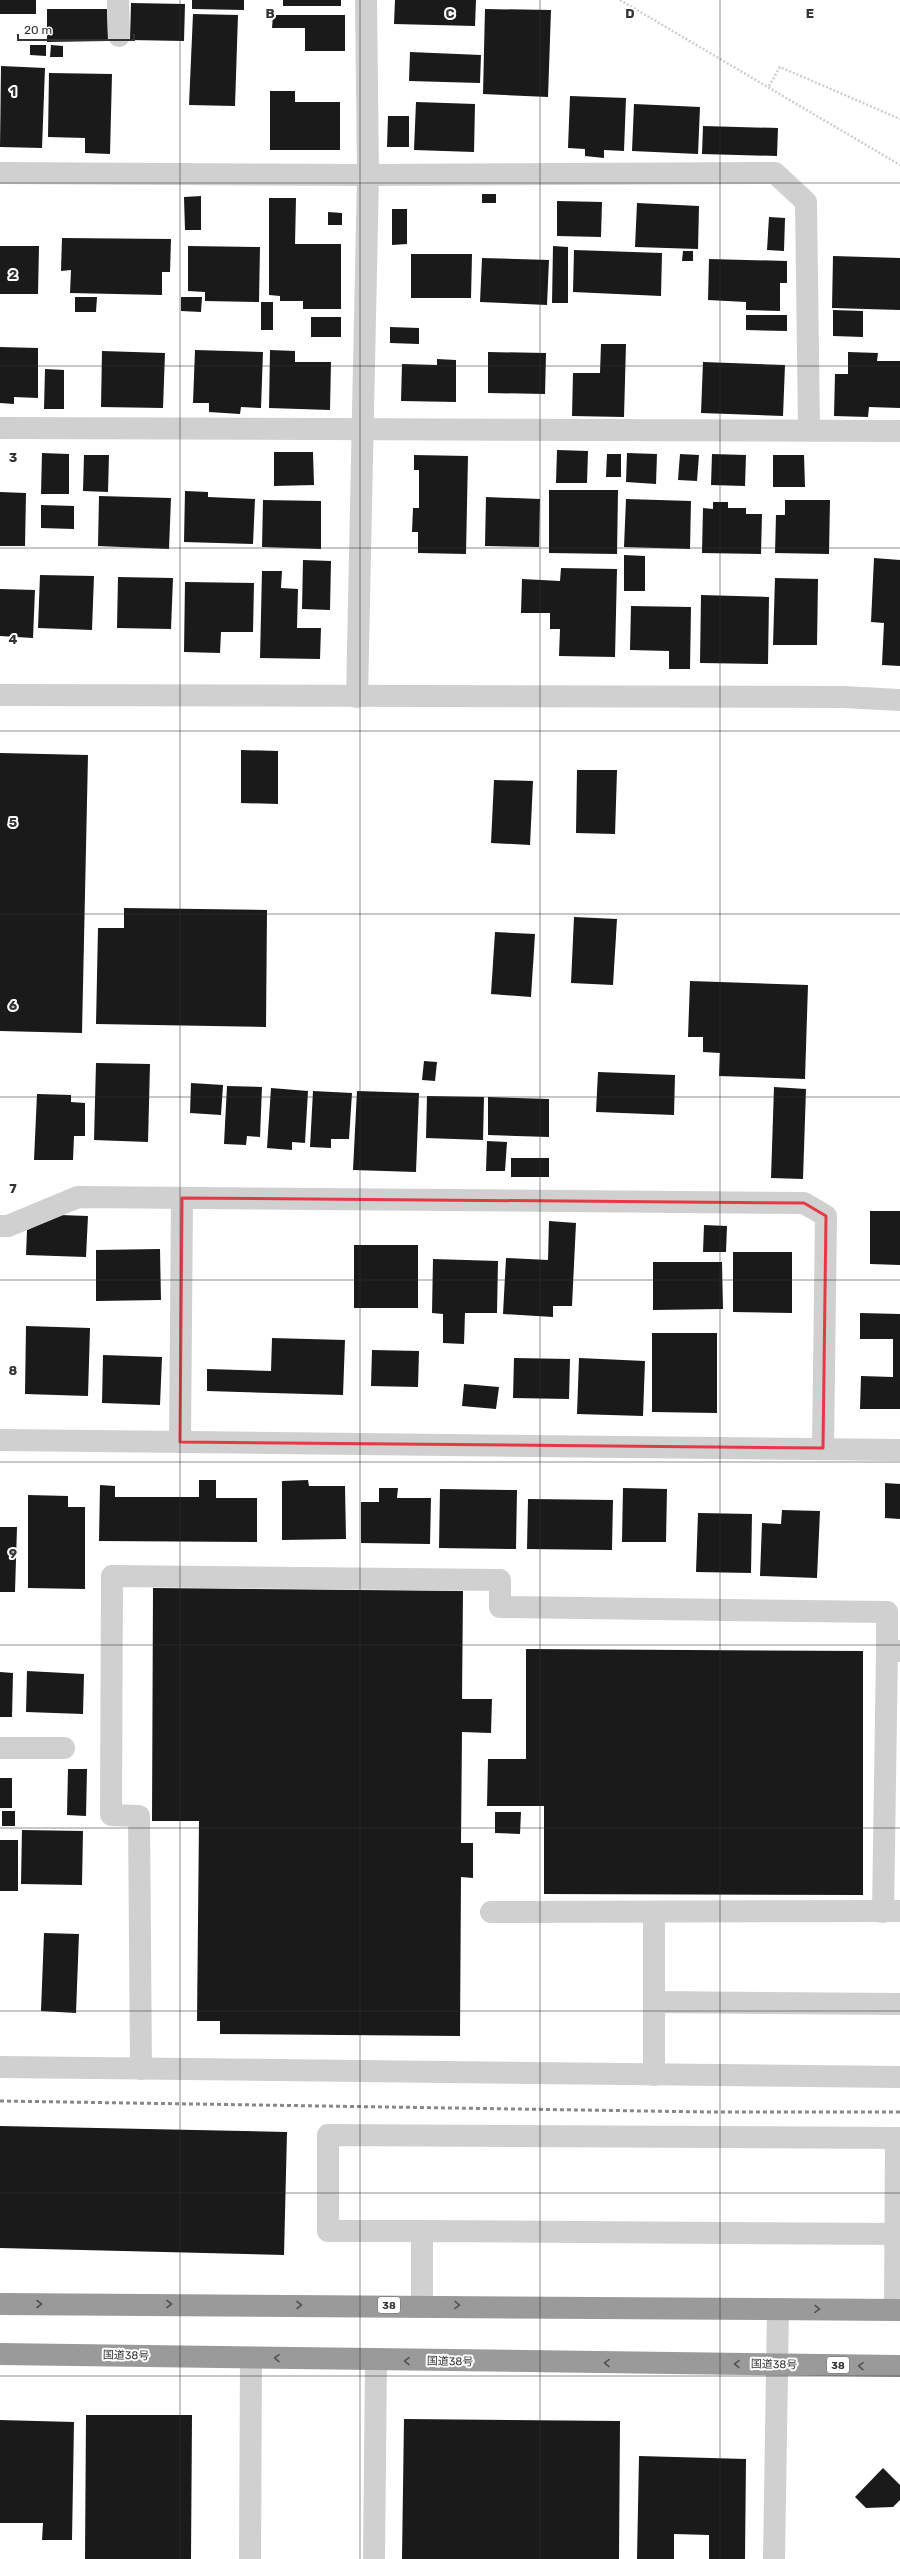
<svg xmlns="http://www.w3.org/2000/svg" width="900" height="2559" font-family="Rubik,'Noto Sans JP',sans-serif">
<style>
.building{fill:#1a1a1a}
.lines{fill:none;stroke-linecap:round;stroke-linejoin:round}
.path{stroke:#cdcdcd;stroke-width:2.5;stroke-dasharray:2 2;stroke-linecap:butt}
.minor{stroke:#d0d0d0;stroke-width:22}
.highway{stroke:#9a9a9a;stroke-width:22}
.rail{stroke:#888;stroke-width:3;stroke-dasharray:4 3;stroke-linecap:butt}
.oneway{stroke:#525252}
.marked{fill:none;stroke:#e63946;stroke-width:3;stroke-linejoin:round}
.grid{fill:none;stroke:#333;stroke-width:1;stroke-opacity:0.55}
.labels{text-anchor:middle;stroke-width:4;stroke-linejoin:round;paint-order:stroke}
.shield{fill:#fff;stroke:#707070;stroke-width:1}
.shield-label{font-size:10px;font-weight:bold;fill:#333}
.street-label{font-size:11px;fill:#333;stroke:#fff}
.grid-label{font-size:13px;text-anchor:middle;font-weight:bold;fill:#333;stroke:#fff;stroke-width:4;stroke-linejoin:round;paint-order:stroke}
</style>
<rect width="100%" height="100%" fill="#fff"/>
<g class="building">
<rect x="0" y="0" width="36" height="14"/>
<polygon points="192,0 244,0 244,10 192,9"/>
<rect x="283" y="0" width="58" height="6"/>
<polygon points="395,0 476,0 475,26 394,24"/>
<polygon points="131,3 185,4 184,41 130,40"/>
<polygon points="47,9 107,9 108,41 47,42"/>
<polygon points="485,9 551,10 548,97 483,94"/>
<polygon points="193,14 238,15 235,106 189,105"/>
<polygon points="273,15 345,15 345,51 305,51 305,28 272,28"/>
<polygon points="30,45 46,45 46,56 30,55"/>
<polygon points="51,45 63,46 63,57 50,57"/>
<polygon points="410,52 481,55 480,83 409,81"/>
<polygon points="1,66 45,68 42,148 0,147"/>
<polygon points="49,73 112,74 110,154 85,153 85,138 48,137"/>
<polygon points="270,91 295,91 295,102 340,102 340,150 270,150"/>
<polygon points="570,96 626,98 624,151 604,150 604,158 585,156 585,149 568,148"/>
<polygon points="416,102 475,104 474,152 414,150"/>
<polygon points="634,104 700,107 698,154 632,151"/>
<polygon points="388,116 409,116 409,147 387,147"/>
<polygon points="703,126 778,128 777,156 702,154"/>
<rect x="482" y="194" width="14" height="9"/>
<polygon points="201,196 201,230 185,230 184,197"/>
<polygon points="269,198 296,198 295,244 341,244 341,309 303,309 303,301 280,301 280,296 269,295"/>
<polygon points="557,201 602,202 601,237 557,236"/>
<polygon points="637,203 699,206 698,249 635,247"/>
<polygon points="392,209 407,209 407,244 392,245"/>
<polygon points="328,212 342,213 342,225 328,225"/>
<polygon points="769,217 785,218 784,251 767,250"/>
<polygon points="62,238 171,239 170,272 162,272 162,295 70,293 71,270 61,271"/>
<polygon points="0,246 39,246 38,294 0,294"/>
<polygon points="188,246 260,247 259,302 205,301 205,292 188,291"/>
<polygon points="553,246 568,247 568,303 552,303"/>
<polygon points="574,250 662,253 661,296 573,292"/>
<polygon points="683,251 693,251 693,261 682,261"/>
<polygon points="411,254 472,254 471,298 411,298"/>
<polygon points="833,256 900,258 900,310 832,308"/>
<polygon points="482,258 549,260 547,305 480,302"/>
<polygon points="709,259 787,261 787,283 780,283 780,311 746,310 746,302 708,300"/>
<polygon points="75,297 97,297 96,312 75,312"/>
<polygon points="181,297 202,297 201,312 181,311"/>
<rect x="261" y="302" width="12" height="28"/>
<polygon points="833,310 863,311 863,337 833,336"/>
<polygon points="746,315 787,315 787,331 746,330"/>
<rect x="311" y="317" width="30" height="20"/>
<polygon points="390,327 419,328 419,344 390,343"/>
<polygon points="601,344 626,344 624,417 572,416 573,373 600,373"/>
<polygon points="0,347 38,348 38,398 14,397 14,404 0,403"/>
<polygon points="195,350 263,352 261,408 241,407 240,414 209,412 209,403 193,403"/>
<polygon points="270,350 295,351 295,362 331,362 330,410 269,408"/>
<polygon points="102,351 165,353 163,408 101,407"/>
<polygon points="488,352 546,353 545,394 488,393"/>
<polygon points="848,352 878,353 877,361 900,361 900,408 869,407 868,417 834,416 835,374 848,374"/>
<polygon points="437,359 456,360 456,402 401,401 402,364 437,365"/>
<polygon points="703,362 785,365 783,416 701,413"/>
<polygon points="45,369 64,370 64,409 44,409"/>
<polygon points="557,450 588,451 587,483 556,483"/>
<polygon points="274,452 313,452 314,485 274,486"/>
<polygon points="42,453 69,454 69,494 41,494"/>
<polygon points="627,453 657,454 656,484 626,482"/>
<polygon points="607,454 621,454 621,477 606,477"/>
<polygon points="680,454 699,455 697,481 678,480"/>
<polygon points="712,454 746,455 745,486 711,485"/>
<polygon points="84,455 109,455 108,492 83,491"/>
<polygon points="414,455 468,456 466,554 418,553 418,532 412,532 413,508 419,508 419,470 414,470"/>
<polygon points="773,455 804,455 805,487 773,487"/>
<polygon points="549,490 618,490 617,554 549,553"/>
<polygon points="185,491 208,492 208,497 255,499 253,544 184,542"/>
<polygon points="0,492 26,493 25,546 0,546"/>
<polygon points="99,496 171,498 169,549 98,546"/>
<polygon points="486,497 540,499 539,547 485,546"/>
<polygon points="626,499 691,501 690,549 624,547"/>
<polygon points="263,500 321,501 321,549 262,547"/>
<polygon points="785,500 830,500 829,554 775,553 776,515 785,515"/>
<polygon points="713,502 728,502 728,508 746,508 746,514 762,514 761,554 702,553 703,508 713,509"/>
<polygon points="41,505 74,506 74,529 41,528"/>
<polygon points="624,555 645,556 645,591 624,591"/>
<polygon points="874,558 900,560 900,666 882,665 884,623 871,622"/>
<polygon points="303,560 331,561 330,610 302,609"/>
<polygon points="561,568 617,569 615,657 559,656 560,629 550,629 550,613 521,613 522,579 560,581"/>
<polygon points="262,571 282,571 281,588 298,589 297,628 321,628 320,659 260,658"/>
<polygon points="40,575 94,576 92,630 38,628"/>
<polygon points="118,577 173,578 171,629 117,628"/>
<polygon points="775,578 818,579 817,645 773,645"/>
<polygon points="185,582 254,583 253,632 221,632 220,653 184,652"/>
<polygon points="0,589 35,590 33,638 0,636"/>
<polygon points="701,595 769,597 768,664 700,663"/>
<polygon points="631,606 691,607 690,669 669,669 669,651 630,650"/>
<polygon points="241,750 278,751 278,804 241,803"/>
<polygon points="0,753 88,755 82,1033 0,1031"/>
<polygon points="577,770 617,770 615,834 576,833"/>
<polygon points="494,780 533,781 530,845 491,843"/>
<polygon points="124,908 267,910 266,1027 96,1024 98,928 124,928"/>
<polygon points="574,917 617,919 613,985 571,983"/>
<polygon points="495,932 535,934 531,997 491,994"/>
<polygon points="690,981 808,985 805,1079 719,1076 720,1053 703,1052 703,1037 688,1037"/>
<polygon points="424,1061 437,1062 435,1081 422,1080"/>
<polygon points="96,1063 150,1064 148,1142 94,1140"/>
<polygon points="598,1072 675,1075 674,1115 596,1112"/>
<polygon points="191,1083 223,1085 221,1115 190,1113"/>
<polygon points="227,1086 262,1087 260,1137 247,1136 246,1145 224,1144"/>
<polygon points="774,1087 806,1089 803,1179 771,1178"/>
<polygon points="271,1088 308,1091 305,1143 292,1142 292,1150 267,1148"/>
<polygon points="313,1091 352,1093 349,1139 331,1139 331,1148 310,1147"/>
<polygon points="357,1091 419,1093 416,1172 353,1170"/>
<polygon points="37,1094 71,1095 71,1102 85,1103 85,1136 74,1136 73,1160 34,1160"/>
<polygon points="427,1096 484,1097 483,1140 426,1138"/>
<polygon points="488,1097 549,1099 549,1137 488,1135"/>
<polygon points="487,1141 507,1142 505,1171 486,1171"/>
<rect x="511" y="1158" width="38" height="19"/>
<polygon points="870,1211 900,1211 900,1265 870,1264"/>
<polygon points="60,1215 88,1216 86,1257 26,1255 27,1230"/>
<polygon points="549,1221 576,1223 572,1306 553,1306 553,1317 503,1314 506,1258 548,1260"/>
<polygon points="704,1225 727,1226 726,1252 703,1252"/>
<rect x="354" y="1245" width="64" height="63"/>
<polygon points="160,1249 161,1300 96,1301 96,1250"/>
<polygon points="733,1252 792,1252 792,1313 733,1312"/>
<polygon points="433,1259 498,1261 497,1313 465,1313 464,1344 443,1343 443,1314 432,1313"/>
<polygon points="653,1262 722,1262 723,1309 653,1310"/>
<polygon points="860,1313 900,1314 900,1409 860,1409 861,1376 893,1377 893,1339 860,1339"/>
<polygon points="26,1326 90,1328 88,1396 25,1394"/>
<polygon points="652,1333 717,1333 717,1413 652,1412"/>
<polygon points="272,1338 345,1340 343,1395 207,1391 207,1369 271,1371"/>
<polygon points="372,1350 419,1351 418,1387 371,1386"/>
<polygon points="103,1355 162,1357 160,1405 102,1403"/>
<polygon points="514,1358 570,1359 569,1399 513,1398"/>
<polygon points="579,1358 645,1361 643,1416 577,1414"/>
<polygon points="464,1384 499,1387 496,1409 462,1406"/>
<polygon points="199,1480 216,1480 216,1498 257,1498 257,1542 99,1541 100,1485 115,1486 115,1497 199,1497"/>
<polygon points="308,1480 309,1486 345,1486 346,1539 282,1540 282,1481"/>
<polygon points="885,1483 900,1484 900,1519 885,1518"/>
<polygon points="379,1488 398,1488 397,1498 431,1498 430,1544 361,1543 361,1502 379,1502"/>
<polygon points="623,1488 667,1489 666,1542 622,1542"/>
<polygon points="440,1489 517,1490 516,1549 439,1548"/>
<polygon points="28,1495 68,1496 68,1507 85,1507 85,1589 28,1588"/>
<polygon points="528,1499 613,1500 612,1550 527,1549"/>
<polygon points="782,1510 820,1511 817,1578 760,1576 762,1523 781,1524"/>
<polygon points="698,1513 752,1514 751,1573 696,1572"/>
<polygon points="0,1527 17,1527 15,1592 0,1592"/>
<polygon points="153,1588 463,1591 462,1699 492,1699 491,1733 462,1732 461,1843 473,1843 473,1878 461,1877 460,2036 220,2034 220,2021 197,2021 199,1821 152,1821"/>
<polygon points="526,1649 863,1651 863,1895 544,1894 544,1806 487,1806 488,1759 526,1759"/>
<polygon points="27,1671 84,1674 83,1714 26,1712"/>
<polygon points="0,1672 13,1673 12,1717 0,1717"/>
<polygon points="68,1769 87,1769 86,1816 67,1815"/>
<rect x="0" y="1778" width="12" height="30"/>
<rect x="2" y="1811" width="13" height="15"/>
<polygon points="495,1812 521,1812 520,1834 495,1833"/>
<polygon points="22,1830 83,1831 82,1885 21,1884"/>
<rect x="0" y="1840" width="18" height="51"/>
<polygon points="44,1933 79,1934 76,2013 41,2011"/>
<polygon points="0,2126 287,2132 284,2255 0,2248"/>
<polygon points="86,2415 192,2415 191,2559 85,2559"/>
<polygon points="404,2419 620,2421 619,2559 402,2559"/>
<polygon points="0,2420 74,2422 72,2540 42,2540 43,2523 0,2523"/>
<polygon points="639,2456 746,2459 745,2559 709,2559 709,2535 674,2534 674,2559 637,2559"/>
<polygon points="883,2468 900,2485 900,2500 893,2507 866,2508 855,2497"/>
</g>
<g class="lines">
<g class="path">
<polyline points="620,0 900,165"/>
<polyline points="769,86 780,67 900,119"/>
</g>
<g class="minor">
<polyline points="118,0 119,36"/>
<polyline points="0,173 368,175 775,173 806,202 809,429"/>
<polyline points="0,428 900,431"/>
<polyline points="0,695 843,697 900,700"/>
<polyline points="357,697 368,175 366,0"/>
<polyline points="0,1226 8,1226 78,1197 804,1203 826,1216 823,1448"/>
<polyline points="0,1440 900,1450"/>
<polyline points="180,1442 182,1198"/>
<polyline points="0,1748 64,1748"/>
<polyline points="491,1912 900,1911"/>
<polyline points="654,1912 654,2002 900,2004"/>
<polyline points="883,1912 887,1651 900,1651"/>
<polyline points="654,2002 654,2075"/>
<polyline points="0,2067 900,2077"/>
<polyline points="141,2069 139,1816 111,1815 112,1576 500,1580 500,1607 887,1612 887,1651"/>
<polyline points="422,2231 328,2231 328,2135 900,2138"/>
<polyline points="422,2305 422,2231 900,2234"/>
<polyline points="895,2310 896,2138"/>
<polyline points="250,2559 251,2358"/>
<polyline points="374,2559 376,2361"/>
<polyline points="774,2559 778,2309"/>
</g>
<g class="highway">
<polyline points="0,2304 900,2310"/>
<polyline points="0,2354 900,2366"/>
</g>
<polyline class="rail" points="0,2101 709,2112 900,2112"/>
</g>
<defs><path id="oneway-chevron" d="M-2-3.5L2.5 0L-2 3.5" fill="none" stroke-width="1.6" stroke-linecap="round" stroke-linejoin="round"/></defs>
<g class="oneway">
<use href="#oneway-chevron" transform="translate(39 2304)"/>
<use href="#oneway-chevron" transform="translate(169 2304)"/>
<use href="#oneway-chevron" transform="translate(299 2305)"/>
<use href="#oneway-chevron" transform="translate(457 2305) rotate(1)"/>
<use href="#oneway-chevron" transform="translate(817 2309) rotate(1)"/>
<use href="#oneway-chevron" transform="translate(277 2358) rotate(-179)"/>
<use href="#oneway-chevron" transform="translate(407 2361) rotate(-179)"/>
<use href="#oneway-chevron" transform="translate(607 2363) rotate(-179)"/>
<use href="#oneway-chevron" transform="translate(737 2364) rotate(-179)"/>
<use href="#oneway-chevron" transform="translate(861 2366) rotate(-179)"/>
</g>
<path class="marked" d="M182,1198L804,1203L826,1216L823,1448L180,1442Z"/>
<path class="grid" d="M180,0V2559M360,0V2559M540,0V2559M720,0V2559M0,183H900M0,366H900M0,548H900M0,731H900M0,914H900M0,1097H900M0,1280H900M0,1462H900M0,1645H900M0,1828H900M0,2011H900M0,2193H900M0,2376H900"/>
<g class="labels">
<g class="shield">
<rect x="378" y="2297" width="22" height="16" rx="3"/>
<rect x="827" y="2357" width="22" height="16" rx="3"/>
</g>
<g class="shield-label">
<text x="389" y="2309">38</text>
<text x="838" y="2369">38</text>
</g>
<g class="street-label">
<text transform="translate(126 2355) rotate(1)" y="4">国道38号</text>
<text transform="translate(450 2361) rotate(1)" y="4">国道38号</text>
<text transform="translate(774 2364) rotate(1)" y="4">国道38号</text>
</g>
</g>
<g class="grid-label">
<text x="270" y="18">B</text>
<text x="450" y="18">C</text>
<text x="630" y="18">D</text>
<text x="810" y="18">E</text>
<text x="13" y="96">1</text>
<text x="13" y="279">2</text>
<text x="13" y="462">3</text>
<text x="13" y="644">4</text>
<text x="13" y="827">5</text>
<text x="13" y="1010">6</text>
<text x="13" y="1193">7</text>
<text x="13" y="1375">8</text>
<text x="13" y="1558">9</text>
</g>
<path d="M18 34v6h116v-6" fill="none" stroke="#333333" stroke-width="2"/>
<text x="24" y="34" font-size="12" fill="#333333" stroke="#ffffff" stroke-width="3" paint-order="stroke">20 m</text>
</svg>
